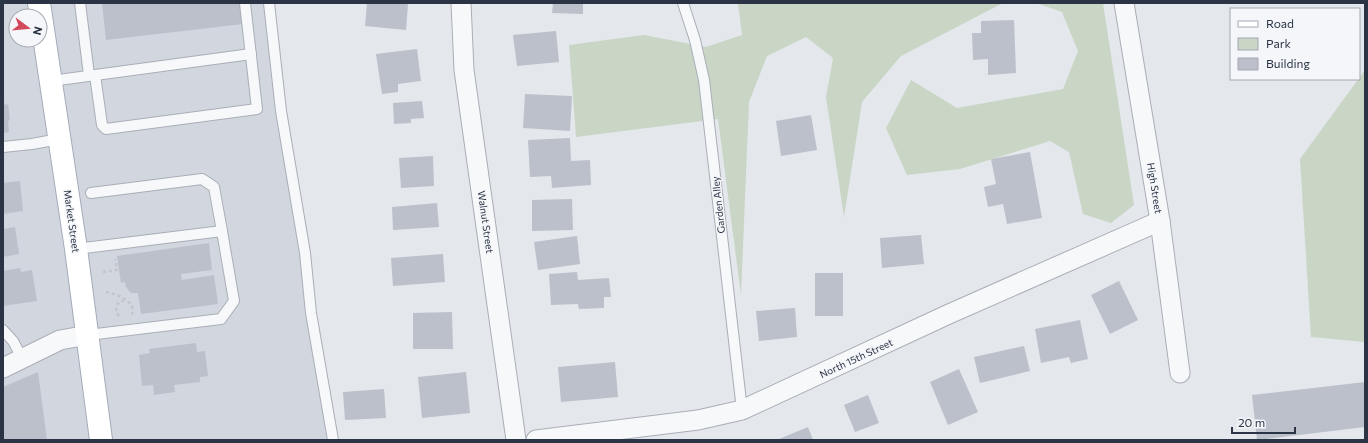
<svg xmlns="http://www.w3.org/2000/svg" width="1368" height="443" font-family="Commissioner,sans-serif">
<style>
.built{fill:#d2d6de;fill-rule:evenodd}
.green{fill:#c9d6c5}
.building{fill:#bbc0ca}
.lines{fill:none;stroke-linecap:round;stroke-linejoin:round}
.service-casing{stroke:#a9aeb7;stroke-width:12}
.minor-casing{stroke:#a9aeb7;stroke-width:21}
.primary-casing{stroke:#a3abb8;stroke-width:24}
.path{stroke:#c2c5cb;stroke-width:2.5;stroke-dasharray:3 3;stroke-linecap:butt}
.service{stroke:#f7f8fa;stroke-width:10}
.minor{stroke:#f7f8fa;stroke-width:19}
.primary{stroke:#fff;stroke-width:22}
.labels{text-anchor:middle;stroke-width:3;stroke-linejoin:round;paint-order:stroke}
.street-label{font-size:10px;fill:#2b3445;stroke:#f4f6f9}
</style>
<rect width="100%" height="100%" fill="#e4e7ec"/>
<path class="built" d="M3,3H271L283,111L327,440H3ZM16,16H40V40H16Z"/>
<g class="green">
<polygon points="738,3 1003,3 901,56 862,102 844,217 826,97 833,58 806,37 767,56 749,102 741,295 718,119 576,137 569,45 644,35 706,47 742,35"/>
<polygon points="1036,3 1103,3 1134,205 1111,223 1083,214 1069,152 1050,141 960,169 907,175 886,128 911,80 957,108 1063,89 1078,51 1062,12"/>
<polygon points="1365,70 1365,342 1311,337 1300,159"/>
</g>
<g class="building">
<polygon points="102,3 240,3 243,24 106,40"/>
<polygon points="367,3 408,4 406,30 365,26"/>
<polygon points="553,3 583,3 583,14 552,13"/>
<polygon points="1014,20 1016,73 988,75 988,59 973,60 972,33 981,33 981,21"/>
<polygon points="556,31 559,62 517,66 513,35"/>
<polygon points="417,49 421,81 398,84 398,92 382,94 376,54"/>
<polygon points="525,94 572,96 570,131 523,128"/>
<polygon points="3,99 5,105 8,104 10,120 8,121 9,132 3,133"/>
<polygon points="422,101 424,118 411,119 411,123 394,124 393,103"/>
<polygon points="811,115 817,150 781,156 776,121"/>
<polygon points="570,138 571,161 590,160 591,185 552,188 551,176 530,177 528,140"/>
<polygon points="1030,152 1042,218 1007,224 1003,204 988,207 984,187 996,184 991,159"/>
<polygon points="433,156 434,186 401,188 399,158"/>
<polygon points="20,181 23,211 3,214 3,183"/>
<polygon points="572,199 573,230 532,231 532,200"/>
<polygon points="437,203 439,227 393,230 392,207"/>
<polygon points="15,227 19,254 3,257 3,229"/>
<polygon points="921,235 924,264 882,268 880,238"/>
<polygon points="577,236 580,264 538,270 534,242"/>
<polygon points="209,243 212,270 181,274 182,280 214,275 218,304 141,314 138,293 131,293 126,287 125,282 121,283 117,256"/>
<polygon points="443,254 445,282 393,286 391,258"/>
<polygon points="20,268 21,272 32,270 37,301 3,306 3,271"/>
<polygon points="577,272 578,280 609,278 611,297 604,297 604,308 579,309 578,304 551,305 549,274"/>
<rect x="815" y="273" width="28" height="43"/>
<polygon points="1119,281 1138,320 1110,334 1091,295"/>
<polygon points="795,308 797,337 759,341 756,311"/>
<polygon points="452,312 453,349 413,349 413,313"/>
<polygon points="1080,320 1088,359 1071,363 1069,357 1041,363 1035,329"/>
<polygon points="196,343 197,352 205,351 208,376 200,377 200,382 174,385 175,392 154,395 153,385 142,386 139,355 150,353 149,349"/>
<polygon points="1024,346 1030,371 980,383 974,357"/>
<polygon points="615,362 618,397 561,402 558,367"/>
<polygon points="959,369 978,412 948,425 930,382"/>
<polygon points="38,372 47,440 3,440 3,387"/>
<polygon points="466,372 470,413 422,418 418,377"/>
<polygon points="1365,382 1365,427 1257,440 1252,395"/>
<polygon points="384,389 386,418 345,420 343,392"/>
<polygon points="868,395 879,423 855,432 844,405"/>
<polygon points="808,427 813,440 780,440 779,439"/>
</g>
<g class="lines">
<g class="service-casing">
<g id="service">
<polyline points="80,3 89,75"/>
<polyline points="269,3 281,111 305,253 311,313 333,440"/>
<polyline points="683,3 695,40 704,80 742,410"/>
<polyline points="95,75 102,125 106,129 257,109 245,3"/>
<polyline points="51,81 251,54"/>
<polyline points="3,147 32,144 59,139"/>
<polyline points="91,193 202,179 214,187 222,231"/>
<polyline points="76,249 222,231 234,301 221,319 88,335"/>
<polyline points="3,330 13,341 22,358"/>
</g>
</g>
<g class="minor-casing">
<g id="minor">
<polyline points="461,3 464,70 516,440"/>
<polyline points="1124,3 1160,221 1180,373"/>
<polyline points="3,368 60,340 88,335"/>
<polyline points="536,440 698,420 742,410 949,314 1160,221"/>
</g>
</g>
<g class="primary-casing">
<polyline id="primary" points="39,3 76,249 101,440"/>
</g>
<g class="path">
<polyline points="103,272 117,270 115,259"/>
<path d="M106,292C116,294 130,299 133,309L132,315"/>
<path d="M119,316C115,311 115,306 120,301H126"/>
</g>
<use href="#service" class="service"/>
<use href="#minor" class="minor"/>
<use href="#primary" class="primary"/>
</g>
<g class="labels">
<g class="street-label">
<text transform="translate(1155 188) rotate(81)" y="4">High Street</text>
<text transform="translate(718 205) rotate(-96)" y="4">Garden Alley</text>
<text transform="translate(72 221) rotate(82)" y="4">Market Street</text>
<text transform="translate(486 222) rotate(82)" y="4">Walnut Street</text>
<text transform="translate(856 358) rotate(-25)" y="4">North 15th Street</text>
</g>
</g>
<rect width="1368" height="443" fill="none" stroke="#2b3445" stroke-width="8"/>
<rect x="1230" y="8" width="130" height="72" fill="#f4f6f9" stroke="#a4a8b1"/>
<rect x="1238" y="21" width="20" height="6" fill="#ffffff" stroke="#a4a8b1"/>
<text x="1266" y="28" font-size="12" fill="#2b3445">Road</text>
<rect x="1238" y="38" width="20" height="12" fill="#c9d6c5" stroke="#a4a8b1"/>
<text x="1266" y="48" font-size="12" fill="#2b3445">Park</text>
<rect x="1238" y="58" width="20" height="12" fill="#bbc0ca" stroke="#a4a8b1"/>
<text x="1266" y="68" font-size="12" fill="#2b3445">Building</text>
<g transform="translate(28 28) rotate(106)"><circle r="19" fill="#f4f6f9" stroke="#a4a8b1"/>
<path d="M0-3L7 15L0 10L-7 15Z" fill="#d1495b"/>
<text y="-6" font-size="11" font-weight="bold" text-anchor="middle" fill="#2b3445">N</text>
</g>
<path d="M1232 427v6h63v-6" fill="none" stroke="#2b3445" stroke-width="2"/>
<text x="1238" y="427" font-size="12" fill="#2b3445" stroke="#f4f6f9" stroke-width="3" paint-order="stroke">20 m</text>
</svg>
